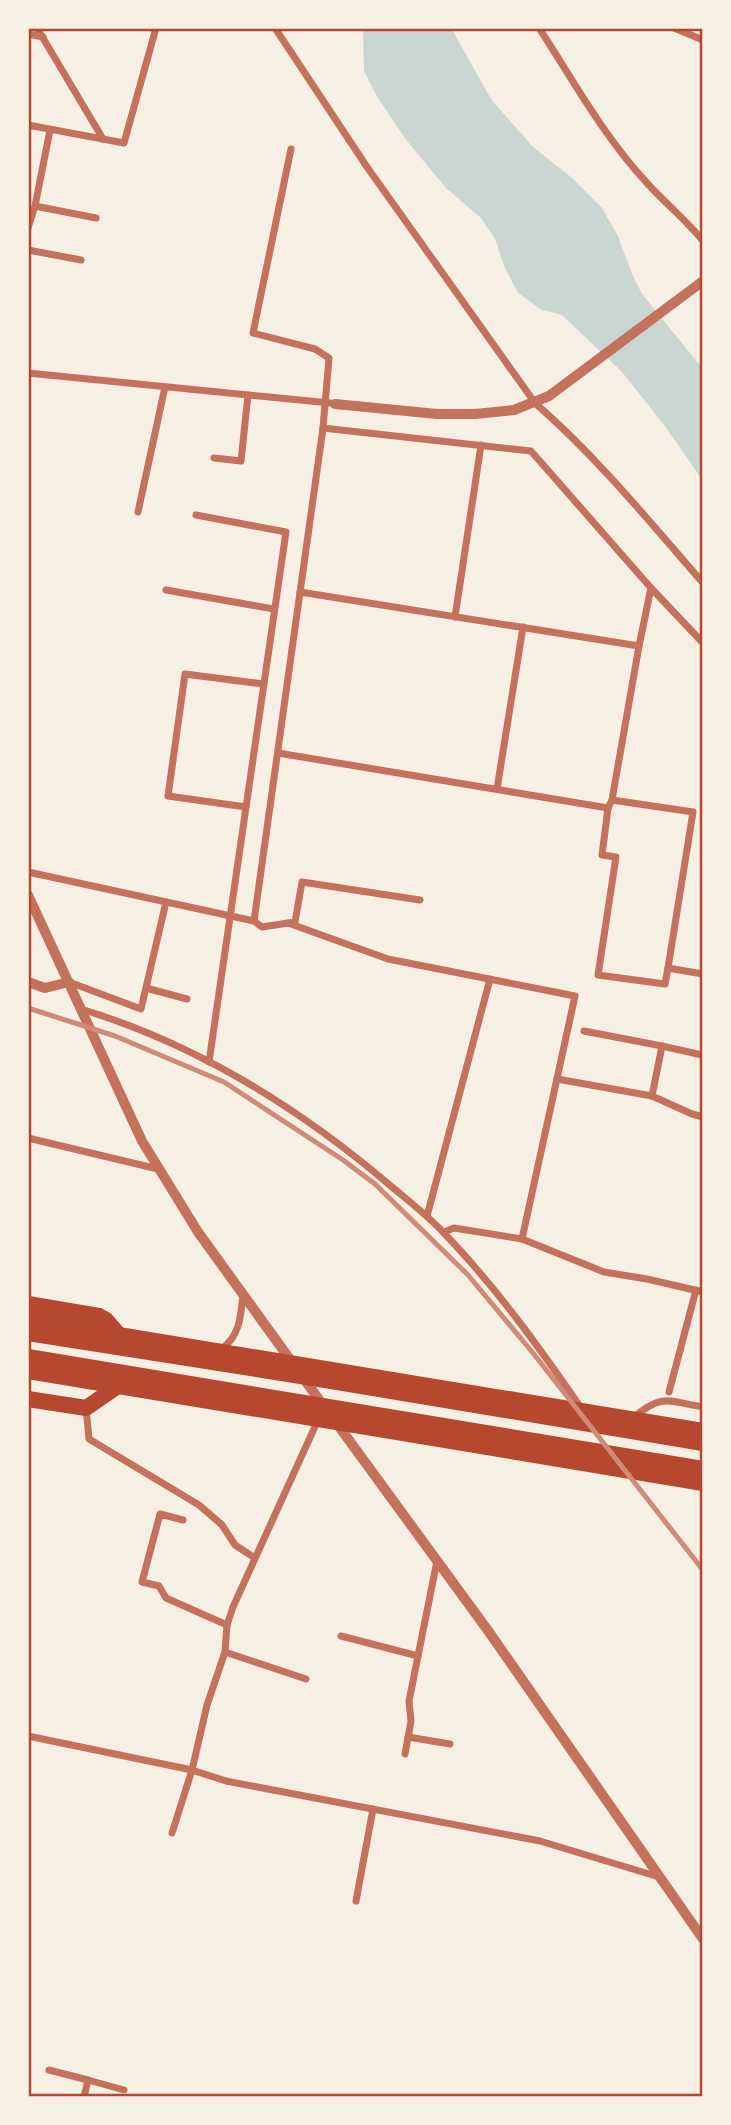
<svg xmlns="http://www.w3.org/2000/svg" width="731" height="2125" font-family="Rubik,sans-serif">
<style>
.water{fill:#c9d6d2}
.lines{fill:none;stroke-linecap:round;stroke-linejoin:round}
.minor{stroke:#c5725c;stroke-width:7}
.tertiary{stroke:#c5725c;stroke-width:10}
.trunk{stroke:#b5482f;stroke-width:16}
.motorway{stroke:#b5482f;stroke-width:16}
.rail{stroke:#cf8b77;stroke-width:5}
.neatline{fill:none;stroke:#b5482f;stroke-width:2.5}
</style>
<rect width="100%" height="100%" fill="#f6efe4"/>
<polygon class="water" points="363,28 451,28 491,99 532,146 572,178 602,208 618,236 632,274 642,294 703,369 703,481 665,426 622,372 562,315 542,310 518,293 505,268 495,239 481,218 446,188 407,141 376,95 364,71"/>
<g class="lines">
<g class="minor">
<polyline points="37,28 103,139"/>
<path d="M275,28L367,167L535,403C597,457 649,521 703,583"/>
<path d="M539,28C573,80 604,137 647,183C665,203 686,220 703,241"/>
<polyline points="674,28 703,40"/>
<polyline points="702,28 703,29"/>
<polyline points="28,34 43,37"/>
<polyline points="28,125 124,143 156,28"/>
<polyline points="35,206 96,218"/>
<polyline points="28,228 35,206 50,130"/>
<polyline points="28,250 81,260"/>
<polyline points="28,373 330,403"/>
<polyline points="323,428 531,451 651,588 639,646"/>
<polyline points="214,458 241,461 248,395"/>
<polyline points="138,512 165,387"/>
<polyline points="196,515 286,532 209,1062"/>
<polyline points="651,588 703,643"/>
<polyline points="166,590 274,609"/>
<polyline points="455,617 481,445"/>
<polyline points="278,753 608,808 612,800 639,646 300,592"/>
<polyline points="497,789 523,627"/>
<polyline points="612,800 693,812 668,968 703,974"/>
<polyline points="246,807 168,796 185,674 263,684"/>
<polyline points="608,808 602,855 616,857 598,975 665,984 668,968"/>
<polyline points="28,872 254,921 323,428 329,358 315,349 253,333 291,149"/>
<polyline points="254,921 262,927 295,922 302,882 420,900"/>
<polyline points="288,923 388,959 575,996 522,1239 604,1272 647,1279 703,1292"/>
<polyline points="69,982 141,1009 166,902"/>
<polyline points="146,988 187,999"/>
<path d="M81,1009C196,1044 301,1109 392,1187C410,1202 428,1216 444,1233C495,1286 539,1347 581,1408"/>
<polyline points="584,1031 662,1046 652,1096"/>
<polyline points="662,1046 702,1055"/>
<polyline points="557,1079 652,1096 692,1114 703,1117"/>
<polyline points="28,1138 158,1169"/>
<polyline points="427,1216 490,979"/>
<polyline points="444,1232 454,1228 522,1239"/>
<path d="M221,1349C240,1337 241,1315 243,1294"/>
<polyline points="669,1392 696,1290"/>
<polyline points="86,1408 89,1439 199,1505 222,1525 235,1545 255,1558"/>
<path d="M633,1418C662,1393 668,1401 703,1407"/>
<polyline points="183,1520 160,1514 142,1582 159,1586 166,1598 227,1625"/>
<polyline points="341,1636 418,1656"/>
<polyline points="225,1652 306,1679"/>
<polyline points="28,1736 192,1770 226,1781 540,1841 659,1877"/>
<polyline points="408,1737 450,1744"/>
<polyline points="405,1754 411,1721 409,1701 437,1561"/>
<polyline points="172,1833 192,1770 207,1705 225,1652 227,1625 233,1607 318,1420"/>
<polyline points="356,1901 373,1809"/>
<polyline points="49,2070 88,2080"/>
<polyline points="84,2097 88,2080 124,2090"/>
</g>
<g class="tertiary">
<polyline points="335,404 437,414 475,414 514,410 549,396 703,281"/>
<polyline points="28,895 142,1141 198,1232 325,1408"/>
<polyline points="28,982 45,988 69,982"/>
<polyline points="335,1421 489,1632 703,1939"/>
</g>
<g class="trunk">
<polyline points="28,1304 99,1316 106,1320 119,1335"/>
<polyline points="28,1320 703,1431"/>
<polyline points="28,1371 703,1483"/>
<polyline points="28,1399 86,1408 118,1386"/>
</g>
<g class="motorway">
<polyline points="28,1333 313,1378 703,1443"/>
<polyline points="28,1357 703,1469"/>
</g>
<polyline class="rail" points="28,1008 115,1036 224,1082 343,1160 375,1184 468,1275 533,1353 703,1570"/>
</g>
<rect width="731" height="2125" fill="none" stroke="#f6efe4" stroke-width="60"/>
<rect x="30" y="30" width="671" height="2065" class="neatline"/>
</svg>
